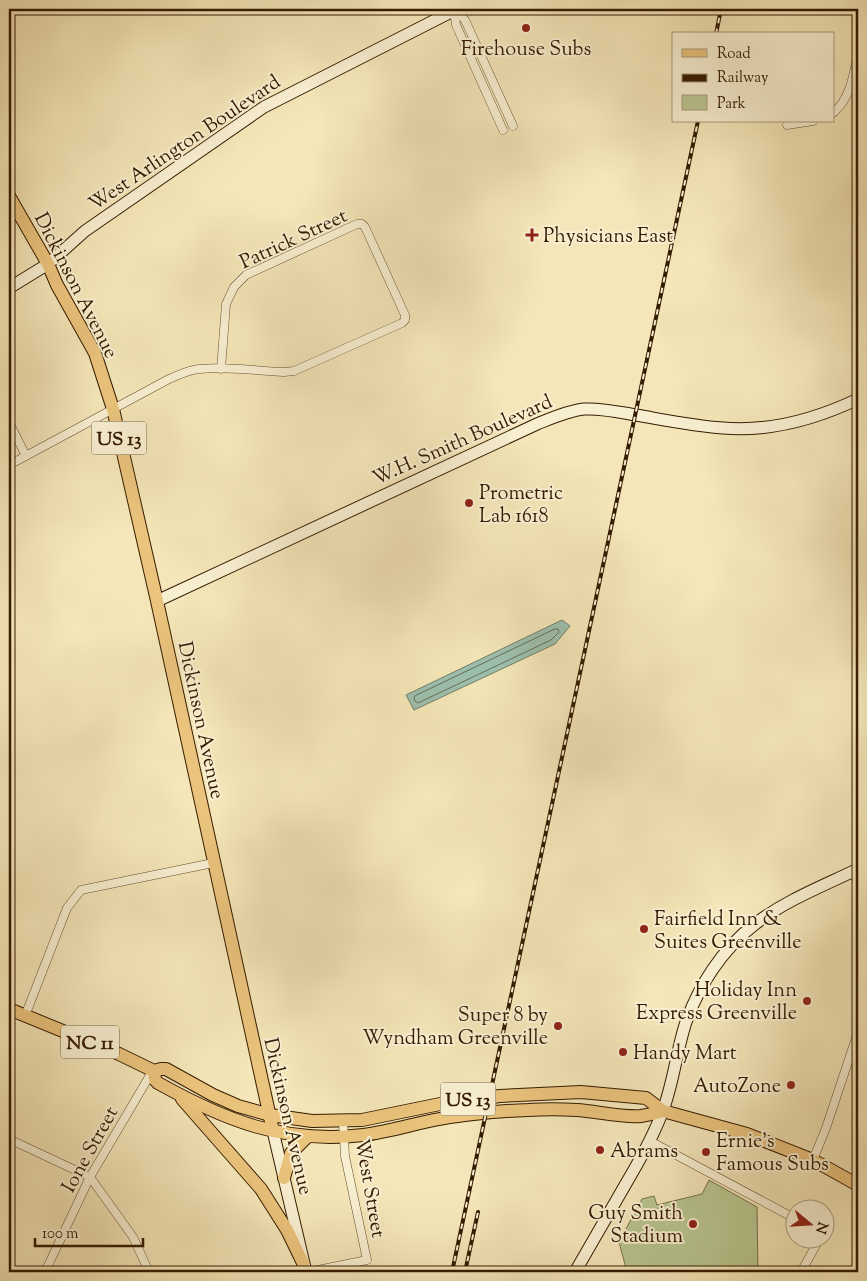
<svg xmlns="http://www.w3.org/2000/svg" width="867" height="1281" font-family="'Sorts Mill Goudy',serif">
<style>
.green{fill:#b9c690;stroke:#777048}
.water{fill:#9cc0ae;stroke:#737e68}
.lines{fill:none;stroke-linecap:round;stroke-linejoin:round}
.shore{stroke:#686e57;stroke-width:1}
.street-casing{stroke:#654e2e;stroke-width:9}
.secondary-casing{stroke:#351b00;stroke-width:13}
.primary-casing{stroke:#351b00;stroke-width:14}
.street{stroke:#f8efd1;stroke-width:8}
.secondary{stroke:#f8efd1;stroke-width:11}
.primary{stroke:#eac37c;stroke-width:12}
.rail-casing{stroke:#351b00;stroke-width:4}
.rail{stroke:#f8efd1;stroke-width:2;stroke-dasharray:5.5;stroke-linecap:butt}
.poi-dot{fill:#8f2418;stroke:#f8efd1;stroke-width:2}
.labels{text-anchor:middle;stroke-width:4;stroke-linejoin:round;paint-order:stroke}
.shield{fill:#f8efd1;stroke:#705b3f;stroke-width:1}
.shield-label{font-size:19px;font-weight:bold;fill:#351b00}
.poi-label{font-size:20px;fill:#351b00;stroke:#f8efd1;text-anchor:start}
.street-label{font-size:20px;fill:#351b00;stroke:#f8efd1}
</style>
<rect width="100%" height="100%" fill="#f4e6b8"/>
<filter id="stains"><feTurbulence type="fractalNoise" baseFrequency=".004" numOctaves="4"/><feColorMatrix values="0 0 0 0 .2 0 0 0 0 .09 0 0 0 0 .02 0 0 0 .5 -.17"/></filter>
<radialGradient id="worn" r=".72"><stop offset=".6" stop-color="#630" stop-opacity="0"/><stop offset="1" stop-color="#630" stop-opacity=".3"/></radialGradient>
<polygon class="green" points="709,1180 757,1207 758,1272 627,1272 619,1242 642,1199 654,1196 657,1205 702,1194"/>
<polygon class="water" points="562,620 570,626 555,644 414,710 406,695"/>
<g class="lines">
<polygon class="shore" points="555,629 558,629 559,632 551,640 418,703 415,701 414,698 415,696"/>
<g class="street-casing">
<g id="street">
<polyline points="454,9 456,25 503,130"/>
<polyline points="455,10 465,20 513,126"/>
<path d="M833,113C851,98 853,75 858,54"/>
<polyline points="787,125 813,121"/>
<polyline points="9,422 26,456"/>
<path d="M9,465L169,379C179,375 188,370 199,369C227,366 256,371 284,372L294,371L402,323L405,320V315L365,227L362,224H357L246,275L234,287L226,304L221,369"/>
<polyline points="853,872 858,884"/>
<polyline points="25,1016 67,908 81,890 213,863"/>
<polyline points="9,1139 90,1177 133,1237 149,1272"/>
<polyline points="650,1141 794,1218"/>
<polyline points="813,1160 826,1128 858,1032"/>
<polyline points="45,1272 90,1177 153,1070"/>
<polyline points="308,1272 367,1260 345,1156 343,1121"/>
<polyline points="801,1272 820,1238"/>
</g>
</g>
<g class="secondary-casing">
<g id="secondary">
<polyline points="9,288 48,264 85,231 264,107 457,9"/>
<path d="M157,601L537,424C552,418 567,411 584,409C602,408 619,412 636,415C665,420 694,426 723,428C770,432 816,419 858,399"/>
<polyline points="273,1131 306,1272"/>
<path d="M575,1272C591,1244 608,1215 624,1187C638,1163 652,1139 662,1113C673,1085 676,1054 685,1025C698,987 722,949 755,924C786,900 823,886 858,869"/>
</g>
</g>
<g class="primary-casing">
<g id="primary">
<polyline points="9,196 48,264 57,285 95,353 113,409 157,601 273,1131"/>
<polyline points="9,1009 119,1054 154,1071 161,1069 166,1069 213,1095 238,1106 270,1115 312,1121 362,1120 445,1103 500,1096 581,1092 646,1098 663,1111 747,1134 813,1160 858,1185"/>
<path d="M154,1071L155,1080L158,1083C226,1121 284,1144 363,1135C387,1132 410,1125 434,1120C465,1114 496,1111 528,1110C544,1109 561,1109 577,1110C595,1111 624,1118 641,1116C648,1115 656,1113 663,1111"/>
<polyline points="182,1099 261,1189 287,1230 303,1263"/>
<polyline points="284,1178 291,1153 308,1136"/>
</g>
</g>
<use href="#street" class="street"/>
<use href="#secondary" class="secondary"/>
<use href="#primary" class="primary"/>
<g class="rail-casing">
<g id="rail">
<polyline points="716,34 721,9"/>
<polyline points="452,1272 698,121"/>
<polyline points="465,1272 478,1212"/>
</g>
</g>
<use href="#rail" class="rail"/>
</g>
<g class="poi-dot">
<circle cx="526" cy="28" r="5"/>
<path d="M529.5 227.5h5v5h5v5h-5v5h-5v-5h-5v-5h5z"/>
<circle cx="469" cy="503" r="5"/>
<circle cx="644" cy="929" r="5"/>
<circle cx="807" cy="1001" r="5"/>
<circle cx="558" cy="1026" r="5"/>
<circle cx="623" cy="1052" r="5"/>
<circle cx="791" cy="1085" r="5"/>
<circle cx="600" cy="1150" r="5"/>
<circle cx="706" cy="1152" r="5"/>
<circle cx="693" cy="1224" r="5"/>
</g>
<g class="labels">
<g class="shield">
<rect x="91.5" y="421.5" width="55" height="33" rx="4"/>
<rect x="61" y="1025.5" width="58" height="33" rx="4"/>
<rect x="440.5" y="1082.5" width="55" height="33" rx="4"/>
</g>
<g class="shield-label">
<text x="119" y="445">US 13</text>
<text x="90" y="1049">NC 11</text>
<text x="468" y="1106">US 13</text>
</g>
<g class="poi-label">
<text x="526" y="55" text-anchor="middle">Firehouse Subs</text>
<text x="543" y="242">Physicians East</text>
<text x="479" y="499">Prometric<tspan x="479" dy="23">Lab 1618</tspan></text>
<text x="654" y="925">Fairfield Inn &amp;<tspan x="654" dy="23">Suites Greenville</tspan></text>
<text x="797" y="996" text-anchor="end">Holiday Inn<tspan x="797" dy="23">Express Greenville</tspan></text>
<text x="548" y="1021" text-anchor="end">Super 8 by<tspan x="548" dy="23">Wyndham Greenville</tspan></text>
<text x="633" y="1059">Handy Mart</text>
<text x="781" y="1092" text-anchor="end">AutoZone</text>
<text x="716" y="1147">Ernie’s<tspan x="716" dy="23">Famous Subs</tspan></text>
<text x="610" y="1157">Abrams</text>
<text x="683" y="1219" text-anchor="end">Guy Smith<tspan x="683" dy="23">Stadium</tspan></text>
</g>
<g class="street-label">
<text transform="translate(184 142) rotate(-34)" y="7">West Arlington Boulevard</text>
<text transform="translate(293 238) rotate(-25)" y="7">Patrick Street</text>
<text transform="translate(77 285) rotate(63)" y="7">Dickinson Avenue</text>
<text transform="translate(462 439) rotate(-24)" y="7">W.H. Smith Boulevard</text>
<text transform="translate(202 720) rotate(78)" y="7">Dickinson Avenue</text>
<text transform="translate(289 1116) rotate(77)" y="7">Dickinson Avenue</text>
<text transform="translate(89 1149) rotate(-61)" y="7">Ione Street</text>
<text transform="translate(371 1188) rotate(80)" y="7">West Street</text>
</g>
</g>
<rect width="867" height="1281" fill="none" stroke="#f4e6b8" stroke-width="30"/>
<rect x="10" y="10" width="847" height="1261" fill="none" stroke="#351b00" stroke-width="2.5"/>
<rect x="15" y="15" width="837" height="1251" fill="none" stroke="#351b00"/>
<rect x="672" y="32" width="162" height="90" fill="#f8efd1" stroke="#aa9a7d"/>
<rect x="682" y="49" width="25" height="8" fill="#eac37c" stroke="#aa9a7d"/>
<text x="717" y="58" font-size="15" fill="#351b00">Road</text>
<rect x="682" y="74" width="25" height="8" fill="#351b00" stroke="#aa9a7d"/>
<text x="717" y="82" font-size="15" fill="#351b00">Railway</text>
<rect x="682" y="95" width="25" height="15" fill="#b9c690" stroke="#aa9a7d"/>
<text x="717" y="108" font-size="15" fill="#351b00">Park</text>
<g transform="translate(810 1224) rotate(108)"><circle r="24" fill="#f8efd1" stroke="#aa9a7d"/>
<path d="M0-4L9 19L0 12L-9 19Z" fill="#8f2418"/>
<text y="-8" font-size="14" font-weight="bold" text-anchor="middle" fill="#351b00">N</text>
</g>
<path d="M35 1238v8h108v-8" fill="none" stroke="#351b00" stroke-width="2.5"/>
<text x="42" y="1238" font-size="15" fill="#351b00" stroke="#f8efd1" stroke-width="4" paint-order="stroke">100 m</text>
<rect width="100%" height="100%" filter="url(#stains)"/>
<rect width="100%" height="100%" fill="url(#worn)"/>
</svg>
